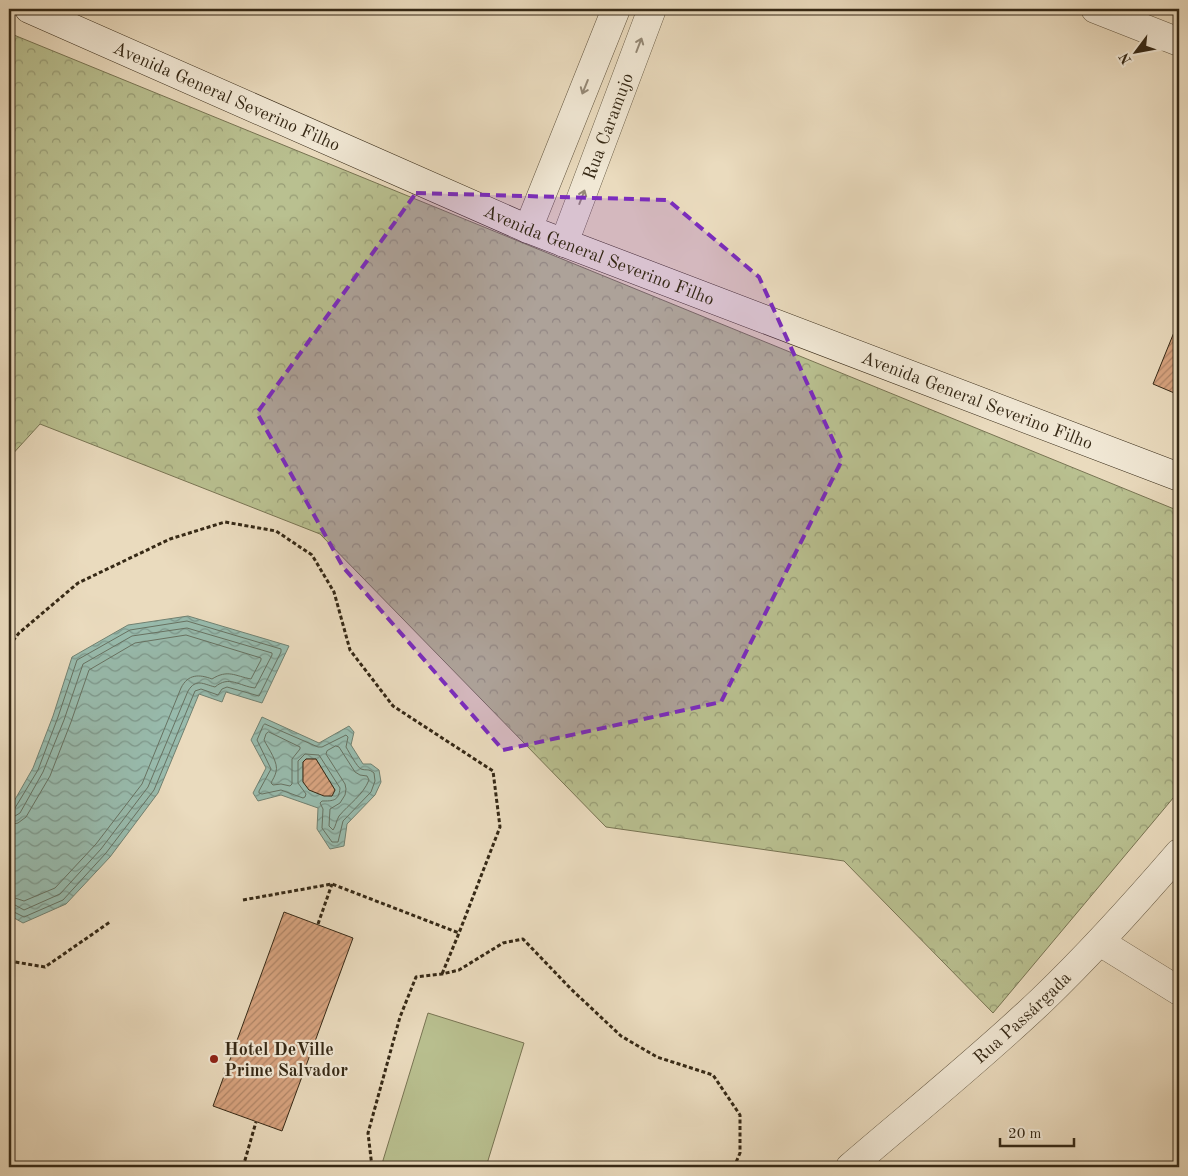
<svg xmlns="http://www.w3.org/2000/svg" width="1188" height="1176" font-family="'Old Standard TT',serif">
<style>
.forest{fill:url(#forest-crowns);stroke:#787453}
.pitch{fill:#b9c090;stroke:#787453}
.water{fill:url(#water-waves);stroke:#718171;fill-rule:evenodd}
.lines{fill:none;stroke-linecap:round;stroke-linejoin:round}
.shore{stroke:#677262;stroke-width:1}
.building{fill:url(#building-hatch);stroke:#362916}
.minor-casing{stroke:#635640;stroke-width:29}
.secondary-casing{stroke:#362916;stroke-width:29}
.path{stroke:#362916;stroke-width:3;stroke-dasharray:4 2.5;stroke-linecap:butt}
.minor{stroke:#f1e8d5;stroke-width:28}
.secondary{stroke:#f1e8d5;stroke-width:28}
.oneway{stroke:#948876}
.marked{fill:#7b2cbf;fill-opacity:0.2;stroke:#7b2cbf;stroke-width:4;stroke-dasharray:10 6;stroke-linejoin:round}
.poi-dot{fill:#8f2418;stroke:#f1e8d5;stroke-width:2}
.labels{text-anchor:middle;stroke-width:4.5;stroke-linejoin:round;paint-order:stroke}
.street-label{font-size:18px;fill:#362916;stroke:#f1e8d5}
.poi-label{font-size:18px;font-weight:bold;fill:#362916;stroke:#f1e8d5;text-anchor:start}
</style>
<defs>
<pattern id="forest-crowns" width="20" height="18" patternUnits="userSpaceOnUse" patternTransform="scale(1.25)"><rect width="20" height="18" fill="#b9c090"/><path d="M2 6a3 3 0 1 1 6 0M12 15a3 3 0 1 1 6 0" fill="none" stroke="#979c75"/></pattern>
<pattern id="water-waves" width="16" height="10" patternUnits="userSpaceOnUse" patternTransform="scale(1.25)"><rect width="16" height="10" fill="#98bbad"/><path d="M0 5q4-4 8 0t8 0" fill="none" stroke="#7d988c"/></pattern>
<pattern id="building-hatch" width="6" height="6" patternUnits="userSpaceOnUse" patternTransform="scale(1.25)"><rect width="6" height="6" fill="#d7a37f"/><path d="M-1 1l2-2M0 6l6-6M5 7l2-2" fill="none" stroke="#af8567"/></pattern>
</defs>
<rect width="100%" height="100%" fill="#eadbbe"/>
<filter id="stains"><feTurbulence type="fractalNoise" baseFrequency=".004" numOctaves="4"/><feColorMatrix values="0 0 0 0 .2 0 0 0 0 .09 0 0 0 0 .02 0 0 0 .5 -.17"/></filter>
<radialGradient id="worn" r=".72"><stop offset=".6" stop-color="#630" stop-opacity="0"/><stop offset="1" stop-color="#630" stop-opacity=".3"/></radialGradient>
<polygon class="forest" points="9,33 1179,511 1179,791 993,1013 844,861 606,827 320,534 40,424 9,458"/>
<polygon class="pitch" points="428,1013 524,1043 486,1167 381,1167"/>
<g class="water">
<polygon points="188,616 289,646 262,703 226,692 222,702 199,694 158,793 110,857 66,904 23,923 9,915 9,810 33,768 53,716 72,657 128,625"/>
<path d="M262,717L319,743L349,726L354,732L351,745L363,764H371L379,770L381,782L375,795L347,824L344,846L330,849L317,829L318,808L281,795L258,801L253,793L266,768L251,740ZM306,759H316L335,790L332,796C319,795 311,792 303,782V762Z"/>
</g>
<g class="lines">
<g class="shore">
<path d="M265,724L318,747H322L346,735L348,737L346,747C349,752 357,767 361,769C367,771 368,768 374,773L375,781L371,792L343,821L338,842H332L322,828L323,809L320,803L322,801C333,801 339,801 340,788L319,755L305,754L298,761V783L306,794L305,797L303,798L281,790L262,794L259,793V791L271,769L257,740L263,726Z"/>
<path d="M269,732L300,747V749L292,759V784L290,786L281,784L273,785L271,783C273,779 275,776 276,772C279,763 268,748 264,740L266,734Z"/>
<path d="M336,746L339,747L355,772L360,775L367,776L369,780C363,795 349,804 339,816C336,821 336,826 333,830L329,826L330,809L340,803L345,795L346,789L345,784L326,754L327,751Z"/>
<polyline points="9,811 13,811 15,808 38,770 58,717 77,660 130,630 187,621 281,649 281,652 259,696 227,687 222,689 218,695 201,689 195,691 154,790 106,853 63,900 24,917 12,911 9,911"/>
<path d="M9,817L15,816L20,813L43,772L64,720L83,664L132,636L187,628L272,653V655L255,688C239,686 229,675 215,687C203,684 196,678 188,691L148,787L101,849L60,894L24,910L15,905L9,904"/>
<path d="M9,825L18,823L26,817L50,776L71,722L89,670L135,643L186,635L261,658V660L251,679C235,676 228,669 212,679C199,674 188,674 181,688L142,784L96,844L55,888L24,901L15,898L9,897"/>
</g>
</g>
<g class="building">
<polygon points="1179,320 1179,395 1153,384"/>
<polygon points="306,759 316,759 335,790 332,796 324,796 309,790 303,782 303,762"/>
<polygon points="284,912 353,938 282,1131 213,1106"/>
</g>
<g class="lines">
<g class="minor-casing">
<g id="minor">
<polyline points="1095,9 1179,42"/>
<polyline points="528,229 616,9"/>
<path id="s1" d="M564,243L652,9"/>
<polyline points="1100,942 1179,991"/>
<path id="s2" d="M850,1167C914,1112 980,1059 1042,1000C1090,954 1135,904 1179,853"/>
</g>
</g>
<g class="secondary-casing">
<g id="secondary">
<path id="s3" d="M29,9L528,229L1179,477"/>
</g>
</g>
<g class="path">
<polyline points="9,646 19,633 78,583 170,539 225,522 276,531 312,555 334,592 350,650 393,706 493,771 500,827 459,933"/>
<polyline points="243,900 332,884 459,933 442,974"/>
<polyline points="318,924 332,884"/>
<polyline points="9,961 45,967 110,922"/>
<polyline points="243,1167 256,1122"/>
<polyline points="372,1167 368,1133 400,1017 416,977 442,974 459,970 503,943 523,939 571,989 621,1036 657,1057 713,1075 740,1115 740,1153 734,1167"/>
</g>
<use href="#minor" class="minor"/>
<use href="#secondary" class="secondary"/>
</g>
<defs><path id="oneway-shaft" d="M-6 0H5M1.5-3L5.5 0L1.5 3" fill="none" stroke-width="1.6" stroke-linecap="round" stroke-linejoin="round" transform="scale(1.25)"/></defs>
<g class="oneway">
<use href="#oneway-shaft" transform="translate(639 45) rotate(-69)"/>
<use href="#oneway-shaft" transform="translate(585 87) rotate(112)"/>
<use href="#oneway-shaft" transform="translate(582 197) rotate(-69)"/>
</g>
<path class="marked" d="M416,193L668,200L759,277L842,460L721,702L503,750L343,567L257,413Z"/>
<circle class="poi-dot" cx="214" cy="1059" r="5"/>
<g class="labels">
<g class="street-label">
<text dy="6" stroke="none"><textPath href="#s3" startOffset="216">Avenida General Severino Filho</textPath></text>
<text dy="6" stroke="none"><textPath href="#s1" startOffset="125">Rua Caramujo</textPath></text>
<text dy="6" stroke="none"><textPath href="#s3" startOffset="621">Avenida General Severino Filho</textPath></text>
<text dy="6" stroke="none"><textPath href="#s3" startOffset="1026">Avenida General Severino Filho</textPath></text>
<text dy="6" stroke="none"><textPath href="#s2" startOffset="228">Rua Passárgada</textPath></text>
</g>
<g class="poi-label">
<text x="224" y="1055">Hotel DeVille<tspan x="224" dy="21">Prime Salvador</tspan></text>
</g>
</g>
<rect width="1188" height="1176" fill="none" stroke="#eadbbe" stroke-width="30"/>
<rect x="10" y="10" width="1168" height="1156" fill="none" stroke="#362916" stroke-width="2.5"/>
<rect x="15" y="15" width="1158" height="1146" fill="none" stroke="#362916"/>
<g transform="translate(1136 52) rotate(238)" stroke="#f1e8d5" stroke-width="4" paint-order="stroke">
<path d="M0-4L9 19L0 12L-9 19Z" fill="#362916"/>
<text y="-8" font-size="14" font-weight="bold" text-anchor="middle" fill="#362916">N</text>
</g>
<path d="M1000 1138v8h74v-8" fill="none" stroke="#362916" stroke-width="2.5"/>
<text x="1008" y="1138" font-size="15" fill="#362916" stroke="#f1e8d5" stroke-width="4" paint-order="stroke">20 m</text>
<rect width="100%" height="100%" filter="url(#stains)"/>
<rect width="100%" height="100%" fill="url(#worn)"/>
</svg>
